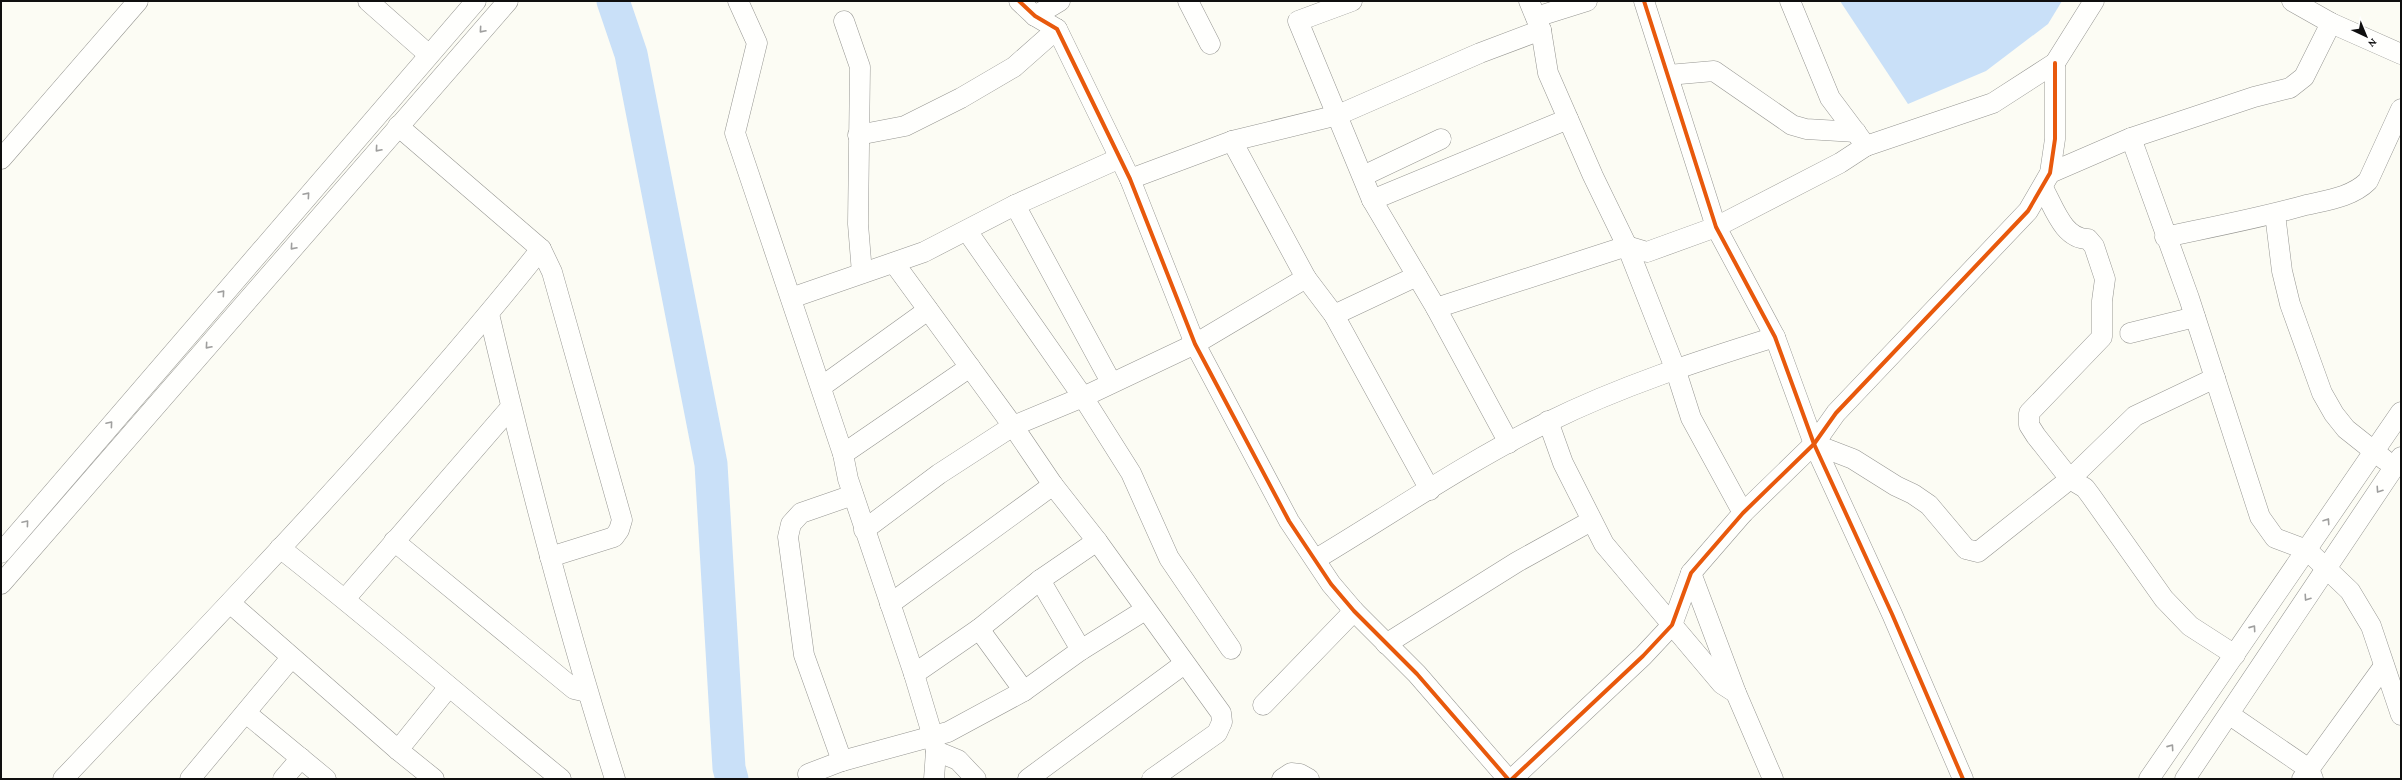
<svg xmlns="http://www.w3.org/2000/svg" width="2402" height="780" font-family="'Crimson Pro',serif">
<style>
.water{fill:#c9e0f8}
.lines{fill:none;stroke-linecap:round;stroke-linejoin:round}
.river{stroke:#c9e0f8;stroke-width:33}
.minor-casing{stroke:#969692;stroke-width:21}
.minor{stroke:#fffffd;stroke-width:20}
.cycleway-casing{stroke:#fff;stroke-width:6}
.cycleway{stroke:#e8590c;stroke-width:4}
.oneway{stroke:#9f9f9e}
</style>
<rect width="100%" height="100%" fill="#fcfcf4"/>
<polygon class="water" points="1840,1 2062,1 2048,24 1986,71 1908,104"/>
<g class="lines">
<polyline class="river" points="613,1 631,54 711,464 729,768 732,779"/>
<g class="minor-casing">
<g id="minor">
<polyline points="368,1 428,54"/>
<polyline points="738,1 757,43 735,133 843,454 848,479 914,674 933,737 936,751 934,779"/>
<polyline points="1019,1 1035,16 1057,29 1130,179 1195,344 1289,521 1331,584 1354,611 1417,674 1508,779"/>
<polyline points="1188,1 1210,44"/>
<polyline points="1352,1 1298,21 1372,200 1436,308 1509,443"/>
<polyline points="1529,1 1541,30 1548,73 1593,176 1627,246 1675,368 1691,418 1743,513"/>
<polyline points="1644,1 1716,227 1775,337 1814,444 1892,614 1963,779"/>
<polyline points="1790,1 1830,98 1866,146 1993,103 2055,63 2094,1"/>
<polyline points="2292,1 2331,23 2401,54"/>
<polyline points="1035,16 1060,1"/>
<polyline points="1536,17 1587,1"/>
<polyline points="844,21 860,67 858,224 862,273"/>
<polyline points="1668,75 1714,71 1792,125 1806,129 1856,132"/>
<polyline points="398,126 541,249 552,272 622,520 619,530 614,537 550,557"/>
<polyline points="858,135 905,126 961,98 1014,67 1057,29"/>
<polyline points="2131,138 2189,298 2260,517 2275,538 2307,550 2350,591 2371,626 2401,715"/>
<polyline points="1232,141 1306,278"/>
<polyline points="1,159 138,1"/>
<polyline points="2050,173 2131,138 2254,97 2290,88 2304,77 2331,23"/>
<polyline points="1363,176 1441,139"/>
<polyline points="1130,179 1232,141 1338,115 1480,53 1541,30"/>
<path d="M2043,188C2054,207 2063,239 2088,239L2094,246L2105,279L2102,301V337L2029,413V425L2036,436L2070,479L2085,488L2091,496L2164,599L2190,626L2235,655"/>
<polyline points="1372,200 1568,119"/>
<polyline points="1015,205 1111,382"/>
<polyline points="2275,214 2282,271 2290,304 2322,393 2334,414 2346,429 2385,460"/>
<polyline points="967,231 1083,397 1131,473 1169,558 1231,649"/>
<path d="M2165,237C2212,227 2260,218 2306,205C2328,200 2352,197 2368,181L2401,109"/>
<polyline points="894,263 1013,426 1053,485 1097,541 1221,713 1222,722 1217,733 1152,779"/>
<polyline points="791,298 924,252 1015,205 1120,158"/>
<polyline points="1436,308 1627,246 1647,252 1716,227 1840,163 1866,146"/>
<path d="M489,314C526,470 566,626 615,779"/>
<polyline points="1334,315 1417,276"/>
<polyline points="2130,333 2195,317"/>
<polyline points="821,387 928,310"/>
<polyline points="1548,421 1563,463 1604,544 1722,684 1736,693"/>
<polyline points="1814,444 1853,459 1896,486 1913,494 1929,505 1966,549 1978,552 2070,479 2135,416 2215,378"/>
<polyline points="843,454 970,367"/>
<polyline points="864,530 939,474 1013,426 1083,397 1195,344 1306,278 1334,315 1430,490"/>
<polyline points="394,541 574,689 587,692"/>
<path d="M280,548C376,623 467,703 561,779"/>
<polyline points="1,553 476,1"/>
<path d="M1316,559C1393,513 1468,461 1548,422C1621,386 1698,361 1775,337"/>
<polyline points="1691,573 1736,693 1773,779"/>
<polyline points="1040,580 1081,650"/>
<polyline points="1,584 508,1"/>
<polyline points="345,599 511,407"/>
<polyline points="230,603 398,750 434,779"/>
<polyline points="890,604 1053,485"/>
<polyline points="979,629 1024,691"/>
<polyline points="1386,644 1517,562 1591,521"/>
<polyline points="914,674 979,629 1040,580 1097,541"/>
<polyline points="1263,705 1354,611"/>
<polyline points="246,713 326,779"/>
<polyline points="2230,715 2309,769 2313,779"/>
<polyline points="398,750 448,688"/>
<polyline points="936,751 958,760 976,779"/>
<polyline points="842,761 804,655 788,537 791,524 801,513 853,495"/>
<polyline points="808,774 842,761 948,732 1024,691 1081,650 1145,610"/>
<path d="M63,779C226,607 393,434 541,249"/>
<polyline points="190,779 291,658"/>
<polyline points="283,779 301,758"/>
<polyline points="1028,779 1184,664"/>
<polyline points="1282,779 1291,773 1300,774 1309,779"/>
<polyline points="1512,779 1643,656 1672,625 1691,573 1743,513 1814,444 1836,413 2028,211 2050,173 2055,139 2055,63"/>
<polyline points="2149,779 2401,412"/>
<polyline points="2185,779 2401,457"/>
<polyline points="2302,779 2384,666"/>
</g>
</g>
<use href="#minor" class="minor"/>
<g class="cycleway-casing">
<g id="cycleway">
<polyline points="1019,1 1035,16 1057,29 1130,179 1195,344 1289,521 1331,584 1354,611 1417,674 1508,779"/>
<polyline points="1644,1 1716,227 1775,337 1814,444 1892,614 1963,779"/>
<polyline points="1512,779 1643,656 1672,625 1691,573 1743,513 1814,444 1836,413 2028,211 2050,173 2055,139 2055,63"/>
</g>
</g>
<use href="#cycleway" class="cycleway"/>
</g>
<defs><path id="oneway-chevron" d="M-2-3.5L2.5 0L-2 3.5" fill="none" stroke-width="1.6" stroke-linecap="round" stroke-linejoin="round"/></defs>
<g class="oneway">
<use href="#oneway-chevron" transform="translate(482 30) rotate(131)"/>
<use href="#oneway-chevron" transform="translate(378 149) rotate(131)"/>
<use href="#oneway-chevron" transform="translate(307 195) rotate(-49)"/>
<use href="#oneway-chevron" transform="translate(293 247) rotate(131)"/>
<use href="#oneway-chevron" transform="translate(222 293) rotate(-49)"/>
<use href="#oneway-chevron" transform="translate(208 346) rotate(131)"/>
<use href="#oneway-chevron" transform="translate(110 424) rotate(-50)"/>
<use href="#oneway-chevron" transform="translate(2379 490) rotate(124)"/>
<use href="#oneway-chevron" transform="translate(2327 521) rotate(-56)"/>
<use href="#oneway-chevron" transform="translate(26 523) rotate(-50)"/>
<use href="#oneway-chevron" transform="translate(2307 598) rotate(124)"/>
<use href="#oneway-chevron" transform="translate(2253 628) rotate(-55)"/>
<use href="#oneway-chevron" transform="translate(2171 747) rotate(-55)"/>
</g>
<rect width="2402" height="780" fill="none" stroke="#0f0f0f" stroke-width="4"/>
<g transform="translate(2366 36) rotate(136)" stroke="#ffffff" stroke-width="3" paint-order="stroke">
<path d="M0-3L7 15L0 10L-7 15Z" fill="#0f0f0f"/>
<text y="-6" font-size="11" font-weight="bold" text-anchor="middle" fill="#0f0f0f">N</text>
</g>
</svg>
